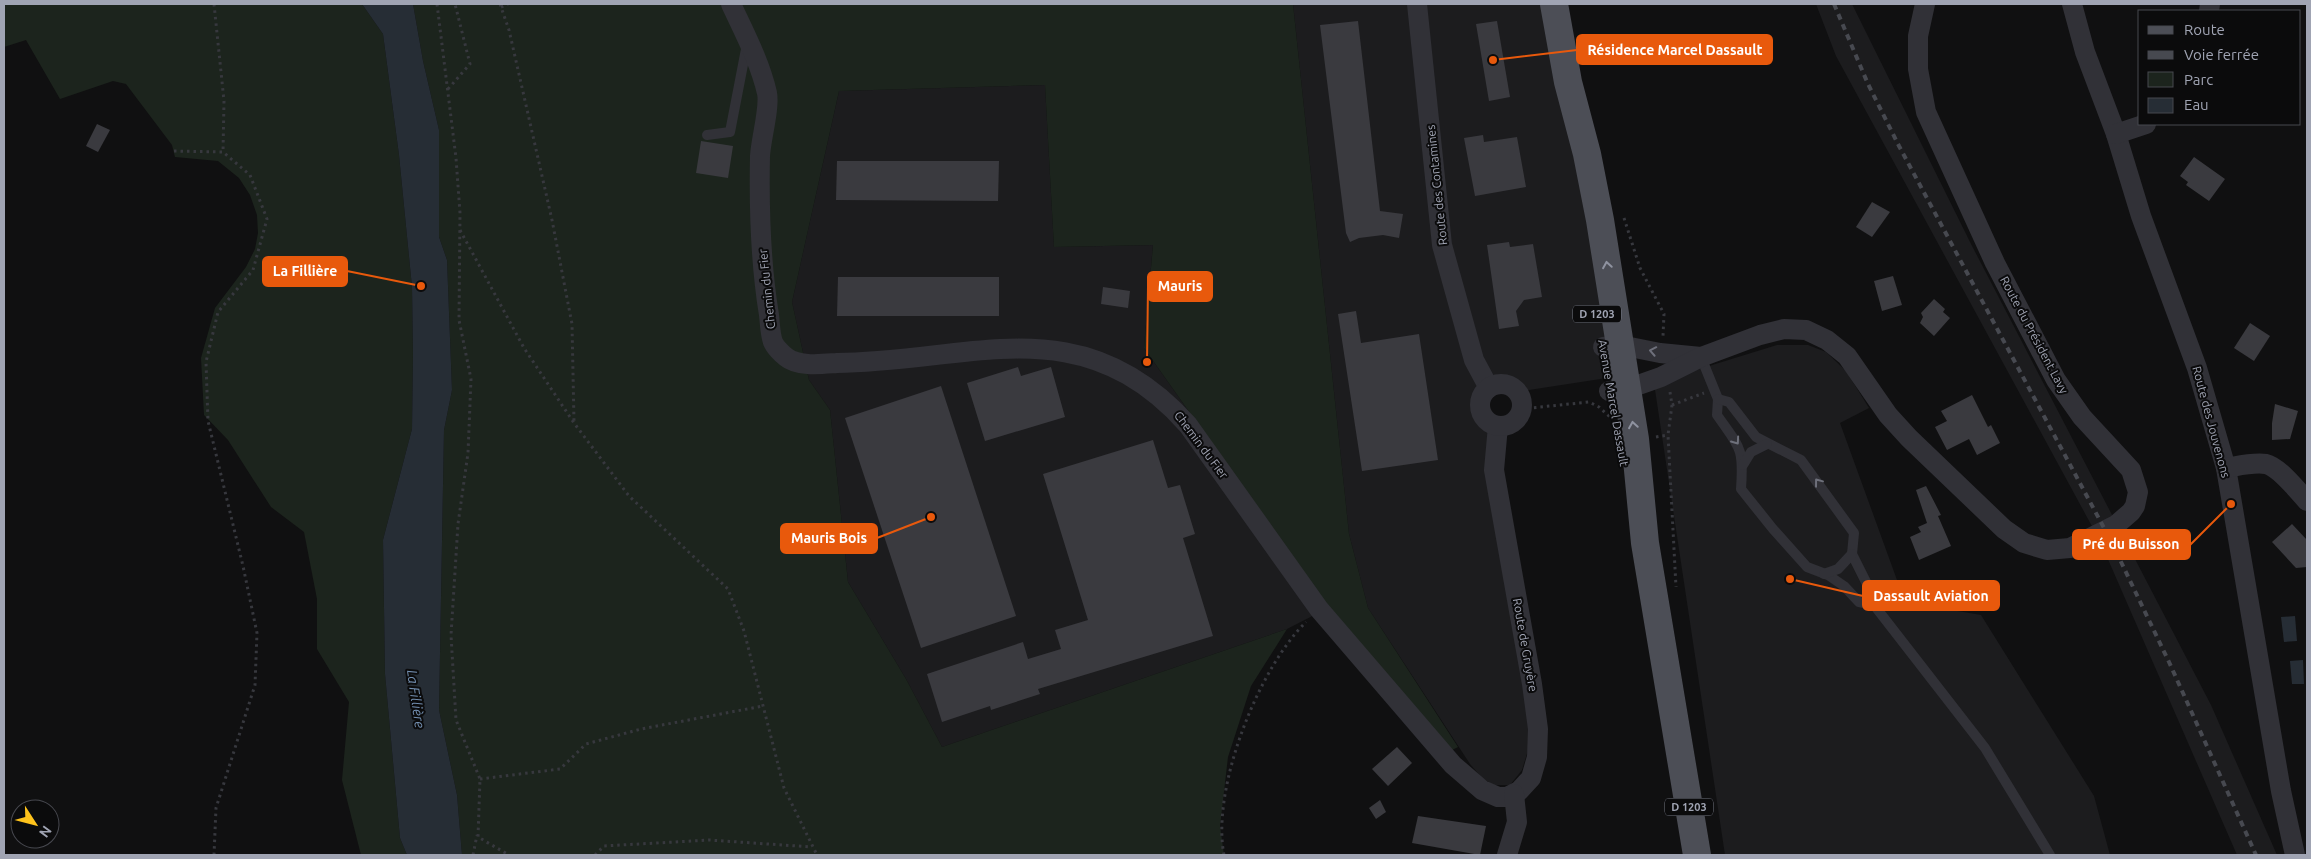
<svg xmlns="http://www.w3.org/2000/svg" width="2311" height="859" font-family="Ubuntu,sans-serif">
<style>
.built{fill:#1c1c1e}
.green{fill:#1c241d}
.water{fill:#262d35}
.building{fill:#3a3a3f}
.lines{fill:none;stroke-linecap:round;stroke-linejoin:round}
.path{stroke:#37383e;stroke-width:3;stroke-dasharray:2.5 4;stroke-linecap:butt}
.lane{stroke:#313137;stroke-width:10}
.street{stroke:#313137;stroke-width:20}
.primary{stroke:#4c4e56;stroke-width:28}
.rail{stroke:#474950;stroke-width:4;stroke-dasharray:6 5;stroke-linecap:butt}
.oneway{stroke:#8f93a0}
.oneway2{stroke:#6e707b}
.labels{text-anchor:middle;stroke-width:4;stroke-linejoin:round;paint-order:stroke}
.shield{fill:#0b0b0c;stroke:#737681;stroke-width:1}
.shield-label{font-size:11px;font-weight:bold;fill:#a0a4b3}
.street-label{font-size:12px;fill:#a0a4b3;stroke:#0b0b0c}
.water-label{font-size:14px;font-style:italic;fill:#7490b2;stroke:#0b0b0c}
.leader{fill:none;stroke:#e8590c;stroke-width:2}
.callout-dot{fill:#e8590c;stroke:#0b0b0c;stroke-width:2}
.callout{fill:#e8590c;stroke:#e8590c;stroke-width:2}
.callout-label{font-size:14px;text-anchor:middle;font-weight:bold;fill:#fff}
</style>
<rect width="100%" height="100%" fill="#101011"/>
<g class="built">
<polygon points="1293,4 1551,4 1620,376 1483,397 1535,727 1522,770 1510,785 1493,785 1482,778 1470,764 1368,608 1349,534"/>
<polygon points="1816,4 1852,4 1971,244 2211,705 2277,855 2237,855 2100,541 1836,56"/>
<polygon points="1045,85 1054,247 1153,245 1144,348 1328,608 1287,629 942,747 906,679 848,582 830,410 809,380 792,302 839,91"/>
<polygon points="1777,345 1808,345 1826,352 1846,371 1869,408 1840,423 1905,602 1981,615 2094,796 2110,855 1725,855 1654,383"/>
</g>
<g class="green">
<polygon points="4,4 362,4 383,34 399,155 412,287 413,354 412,429 383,540 385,674 400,838 407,855 361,855 342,780 349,702 317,649 317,599 304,532 271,507 228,440 204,415 201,358 215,308 246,267 255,249 258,233 257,215 250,195 239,178 218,161 175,157 172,145 126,84 113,81 60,99 26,40 4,47 4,57"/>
<polygon points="413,4 1293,4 1349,534 1368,608 1458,747 1442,755 1328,608 1144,348 1153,245 1054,247 1045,85 839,91 792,302 809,380 830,410 848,582 906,679 942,747 1287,629 1251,686 1228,757 1220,826 1224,855 462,855 457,795 439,710 444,430 452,390 447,260 439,237 439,130 423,61"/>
</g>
<g class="water">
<polygon points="362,4 413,4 423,61 439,130 439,237 447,260 452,390 444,430 439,710 457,795 462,855 407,855 400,838 385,674 383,540 412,429 413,354 412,287 399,155 383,34"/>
<polygon points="2295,616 2297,641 2284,642 2281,617"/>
<polygon points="2303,660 2304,684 2292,684 2290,661"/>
</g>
<g class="building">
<polygon points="1358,21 1380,211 1403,214 1399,238 1383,235 1359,238 1350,242 1346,233 1320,25"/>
<polygon points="1497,21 1510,97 1489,101 1476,24"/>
<polygon points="97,124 110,130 98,152 86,146"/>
<polygon points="1483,135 1484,142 1517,137 1526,187 1475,196 1464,138"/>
<polygon points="701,141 733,146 728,178 696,173"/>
<polygon points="2194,157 2225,179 2209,201 2186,185 2188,182 2180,176"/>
<polygon points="837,161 999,161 998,201 836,200"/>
<polygon points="1872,202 1890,212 1872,237 1856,227"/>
<polygon points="1509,242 1510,247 1533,244 1542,297 1524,300 1516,311 1519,326 1499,329 1487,245"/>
<polygon points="1893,276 1902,305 1882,311 1874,281"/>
<polygon points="838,277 999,277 999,316 837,316"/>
<polygon points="1103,287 1130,291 1128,308 1101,304"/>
<polygon points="1934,299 1945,309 1943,312 1950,318 1934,336 1920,323 1923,317 1921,313"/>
<polygon points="1356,311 1361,343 1419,334 1438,460 1362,471 1338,314"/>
<polygon points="2250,323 2270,336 2254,361 2234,348"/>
<polygon points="1018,367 1021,376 1051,367 1065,417 985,441 967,383"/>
<polygon points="941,386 1016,616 921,648 845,418"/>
<polygon points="1972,395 1988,427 1991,425 2000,443 1977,455 1969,439 1947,450 1935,427 1947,421 1941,411"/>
<polygon points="2275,404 2298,411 2290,439 2272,440 2272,423"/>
<polygon points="1153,440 1168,488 1180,485 1195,534 1183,538 1213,636 1038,689 1040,694 991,710 990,706 942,722 927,674 1023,642 1028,659 1061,649 1055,630 1088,620 1043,474"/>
<polygon points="1926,486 1941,515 1938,516 1951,546 1919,560 1910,537 1921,532 1918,527 1927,523 1916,490"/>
<polygon points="2292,524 2307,540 2307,567 2296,568 2272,542"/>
<polygon points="1397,747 1412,763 1388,786 1372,769"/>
<polygon points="1380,800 1386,812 1376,819 1369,808"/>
<polygon points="1418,816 1486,826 1480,855 1412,843"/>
</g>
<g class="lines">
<g class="path">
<polyline points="214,4 224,101 223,152"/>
<polyline points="437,4 456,158 460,213 459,320 471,379 468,453 458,524 451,635 456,720 480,779 478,837 509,855"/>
<polyline points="500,4 509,30 552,220 572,324 574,422"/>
<polyline points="501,7 508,4"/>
<polyline points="448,89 470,64 455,4"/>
<polyline points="174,151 223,152 250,175 267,219 253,270 218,312 206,362 208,421 243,566 257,633 255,685 216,808 214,855"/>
<polyline points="1624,218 1640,268 1664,314 1663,336"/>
<polyline points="460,230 524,348 574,423 629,496 728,589 744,631 784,788 817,855"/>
<polyline points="1670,392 1672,405 1668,435 1676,587"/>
<polyline points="1672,405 1704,393"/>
<polyline points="1521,409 1589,402 1599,407 1610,417"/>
<polyline points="1656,437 1668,435"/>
<polyline points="480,779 560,769 586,744 641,729 763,706"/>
<polyline points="473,855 477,835"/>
<polyline points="595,855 604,846 709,840 812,847"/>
<path d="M1224,855C1211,789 1258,669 1306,622"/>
</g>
<g class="lane">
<polyline points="707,135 730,132 747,44"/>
<path d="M1701,357L1718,399L1717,415C1740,448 1744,447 1741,489L1773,529L1807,567L1828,575L1844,586L1859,602L1874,605"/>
<polyline points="1718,399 1729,402 1756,437 1801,460 1854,533 1852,554 1869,588 1874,605 1985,748 2050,855"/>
<polyline points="1743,465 1751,452 1767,444"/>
<polyline points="1824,574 1838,569 1852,554"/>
</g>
<g class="street">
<path d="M731,4C744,32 760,62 767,93C770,107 761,139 760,156C759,205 761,266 769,315C770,323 770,334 773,342C775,347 782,354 786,357C798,367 822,364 837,363C971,362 1081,305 1188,425L1319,609L1453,765L1482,790L1498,797H1507L1519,791L1531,778L1537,757L1538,729L1532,684L1494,470L1498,426"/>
<polyline points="1417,4 1442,245 1474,360 1489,388"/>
<polyline points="2072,4 2085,52 2116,134 2141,216 2197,368 2226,468 2281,791 2295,855"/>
<polyline points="2209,11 2210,4"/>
<polyline points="2116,134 2146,124"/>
<polyline points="1603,347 1620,345 1660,353 1701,357"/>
<circle cx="1501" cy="405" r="21"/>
<polyline points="1609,391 1627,389 1661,377 1701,357 1760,335 1784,329 1806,330 1827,340 1847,356 1888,415 1909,438 2004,529 2024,543 2047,550 2070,548 2116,525 2131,512 2135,506 2138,492 2131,470 2082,417 2056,380 1995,263 1926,112 1918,69 1918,36 1925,4"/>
<path d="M2226,468C2238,466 2253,462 2266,464C2279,467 2298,491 2307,501"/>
<polyline points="1507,855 1517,822 1514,794"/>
</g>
<polyline class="primary" points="1554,4 1568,82 1587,154 1600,220 1635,439 1645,543 1697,855"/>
<polyline class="rail" points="1834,4 1868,84 1899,146 2111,541 2169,662 2256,855"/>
</g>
<defs><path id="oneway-chevron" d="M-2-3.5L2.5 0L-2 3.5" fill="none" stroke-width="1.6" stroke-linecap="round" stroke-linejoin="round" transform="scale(1.25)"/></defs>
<g class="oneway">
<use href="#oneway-chevron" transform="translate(1607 265) rotate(-99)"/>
<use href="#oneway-chevron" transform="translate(1633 425) rotate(-99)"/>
</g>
<g class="oneway2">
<use href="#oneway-chevron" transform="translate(1653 351) rotate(-169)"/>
<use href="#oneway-chevron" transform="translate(1736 441) rotate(55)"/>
<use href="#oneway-chevron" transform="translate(1818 482) rotate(-127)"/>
</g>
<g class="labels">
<g class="shield">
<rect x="1573" y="305.5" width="48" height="17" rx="4"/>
<rect x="1665" y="798.5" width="48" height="17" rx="4"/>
</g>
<g class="shield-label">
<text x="1597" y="318">D 1203</text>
<text x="1689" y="811">D 1203</text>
</g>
<g class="street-label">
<text transform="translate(1437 185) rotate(-96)" y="4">Route des Contamines</text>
<text transform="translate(767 289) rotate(-96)" y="4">Chemin du Fier</text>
<text transform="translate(2034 335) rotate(62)" y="4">Route du Président Lavy</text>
<text transform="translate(1613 403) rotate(80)" y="4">Avenue Marcel Dassault</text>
<text transform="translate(2211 422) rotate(75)" y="4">Route des Jouvenons</text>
<text transform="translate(1201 445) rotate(53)" y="4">Chemin du Fier</text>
<text transform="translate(1525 645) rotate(80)" y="4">Route de Gruyère</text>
</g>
<g class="water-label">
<text transform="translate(416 699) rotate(82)" y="5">La Fillière</text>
</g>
</g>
<path class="leader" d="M1493 60L1577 50M421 286L347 271M1147 362L1148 287M931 517L877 538M2231 504L2190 545M1790 579L1863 596"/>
<g class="callout-dot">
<circle cx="1493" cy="60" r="5"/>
<circle cx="421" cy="286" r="5"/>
<circle cx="1147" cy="362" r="5"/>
<circle cx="931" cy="517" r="5"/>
<circle cx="2231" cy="504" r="5"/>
<circle cx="1790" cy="579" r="5"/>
</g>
<g class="callout">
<rect x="1577" y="35" width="195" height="29" rx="5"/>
<rect x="263" y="257" width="84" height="29" rx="5"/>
<rect x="1148" y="272" width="64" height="29" rx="5"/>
<rect x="781" y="524" width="96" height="29" rx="5"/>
<rect x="2073" y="530" width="117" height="29" rx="5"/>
<rect x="1863" y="581" width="136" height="29" rx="5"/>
</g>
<g class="callout-label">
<text x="1675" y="55">Résidence Marcel Dassault</text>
<text x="305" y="276">La Fillière</text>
<text x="1180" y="291">Mauris</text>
<text x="829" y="543">Mauris Bois</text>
<text x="2131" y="549">Pré du Buisson</text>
<text x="1931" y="601">Dassault Aviation</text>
</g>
<rect width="2311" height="859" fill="none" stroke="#a0a4b3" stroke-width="10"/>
<rect x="2138" y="10" width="162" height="115" fill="#0b0b0c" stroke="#47484f"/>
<rect x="2148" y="26" width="25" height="8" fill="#4c4e56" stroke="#47484f"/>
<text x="2184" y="35" font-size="15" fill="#a0a4b3">Route</text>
<rect x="2148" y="51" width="25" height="8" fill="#474950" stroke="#47484f"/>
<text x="2184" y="60" font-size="15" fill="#a0a4b3">Voie ferrée</text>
<rect x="2148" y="72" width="25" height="15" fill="#1c241d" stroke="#47484f"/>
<text x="2184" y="85" font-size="15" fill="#a0a4b3">Parc</text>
<rect x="2148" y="98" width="25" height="15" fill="#262d35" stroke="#47484f"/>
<text x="2184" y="110" font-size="15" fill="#a0a4b3">Eau</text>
<g transform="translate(35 824) rotate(126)"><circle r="24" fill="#0b0b0c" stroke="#47484f"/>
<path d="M0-4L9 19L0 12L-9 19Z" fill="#fec31c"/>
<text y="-8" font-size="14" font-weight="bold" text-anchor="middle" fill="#a0a4b3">N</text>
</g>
</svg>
